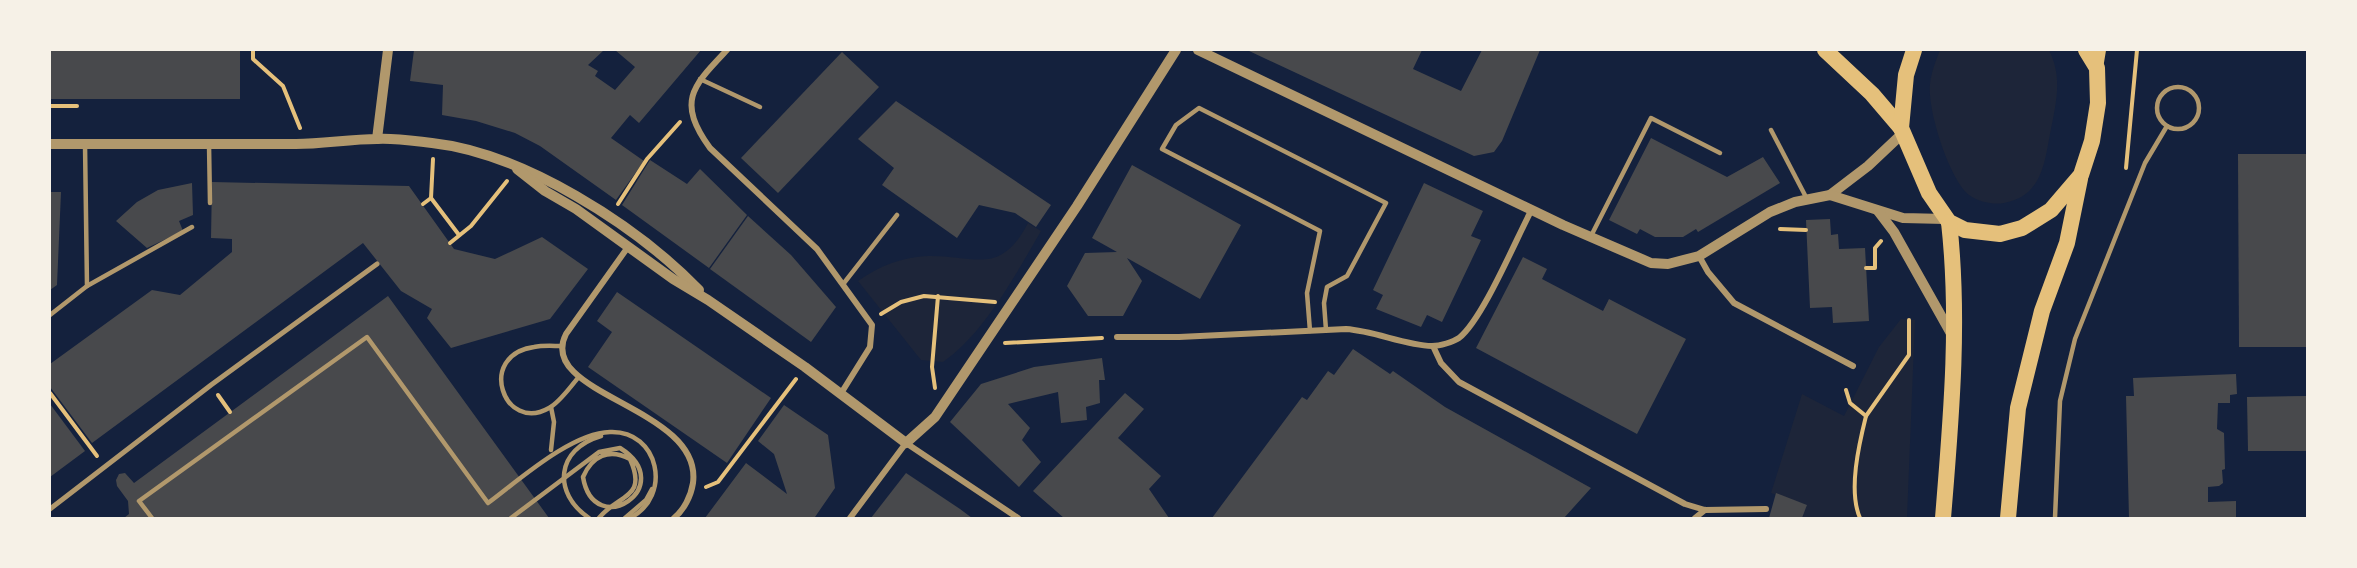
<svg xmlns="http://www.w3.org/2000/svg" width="2357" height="568" font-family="Spectral,serif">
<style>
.green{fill:#1d2539}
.building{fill:#48494c}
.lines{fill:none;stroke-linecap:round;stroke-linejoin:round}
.path{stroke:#e5c07b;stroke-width:4}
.service{stroke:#b1986c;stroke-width:4.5}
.pedestrian{stroke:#b1986c;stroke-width:5}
.minor{stroke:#b1986c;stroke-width:6}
.tertiary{stroke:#b1986c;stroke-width:10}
.secondary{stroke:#e5c07b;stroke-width:12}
.trunk{stroke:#e5c07b;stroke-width:16}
</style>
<rect width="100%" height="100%" fill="#14213d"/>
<g class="green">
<path d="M1940,50H2049C2063,78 2056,103 2050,134C2044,166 2041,196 2004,203C1993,205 1979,202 1969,195C1949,179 1927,109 1930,84C1931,73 1936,60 1940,50Z"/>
<path d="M1028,223L1041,231C1016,274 984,334 943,362L921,360L858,281C879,266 902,257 928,256C974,255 1000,277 1028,223Z"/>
<polygon points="1901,319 1915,320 1907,518 1802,518 1807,505 1771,493 1802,394 1844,416 1879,347"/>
</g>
<g class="building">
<rect x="50" y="50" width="190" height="49"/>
<polygon points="414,50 604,50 588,65 598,71 595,76 615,90 635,67 615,50 701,50 639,123 630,115 611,138 644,161 616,200 540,146 515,133 476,121 442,115 443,85 410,81"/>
<polygon points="1247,50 1422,50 1413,69 1461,91 1482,50 1540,50 1502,141 1494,152 1474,156"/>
<polygon points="842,52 879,87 778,193 741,158"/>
<polygon points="896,101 1051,205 1036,227 1015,213 979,205 957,238 882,185 894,168 858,139"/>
<polygon points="1651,138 1727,177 1763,157 1780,183 1698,232 1696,229 1683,237 1655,237 1640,229 1637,234 1609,220"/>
<polygon points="2238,154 2307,154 2307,347 2239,347"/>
<polygon points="650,160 687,184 700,169 747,215 709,268 622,205"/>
<polygon points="1132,165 1241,225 1200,299 1127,258 1142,281 1123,316 1088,316 1067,286 1085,253 1117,252 1092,238"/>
<polygon points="212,182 409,186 454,249 495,259 542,237 588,269 550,319 451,348 427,318 432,309 401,291 363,243 92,443 50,387 50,364 152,290 180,295 232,252 232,239 211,238"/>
<polygon points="192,183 193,215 179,221 183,231 147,248 116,221 137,202 158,190"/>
<polygon points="1424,183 1483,211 1471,236 1481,240 1442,322 1427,315 1421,327 1376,309 1383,295 1373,290"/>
<polygon points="50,192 61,192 57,285 50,290"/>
<polygon points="748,216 791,255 836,307 811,342 710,269"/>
<polygon points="1830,219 1831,235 1838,234 1839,249 1865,248 1869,321 1833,323 1832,307 1810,308 1806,220"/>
<polygon points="1523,257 1547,269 1542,279 1603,311 1609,299 1686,339 1637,434 1476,348"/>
<polygon points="617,292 771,398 727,463 588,367 612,332 597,321"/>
<polygon points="388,296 549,518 124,518 129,514 128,501 117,486 116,480 119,474 125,473 134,483"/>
<polygon points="1353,349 1390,374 1393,371 1445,407 1591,488 1564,518 1212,518 1302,397 1307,400 1328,371 1334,375"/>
<polygon points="1102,358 1105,380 1099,380 1100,403 1086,407 1087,420 1061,423 1058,392 1008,404 1030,428 1022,440 1041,462 1019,487 950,422 981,384 1034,367"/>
<polygon points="2236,374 2237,394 2230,395 2230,403 2218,403 2217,429 2224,433 2225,469 2222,470 2223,483 2219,486 2208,487 2208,502 2236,501 2236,518 2129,518 2126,396 2134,396 2133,378"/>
<polygon points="1125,393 1144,409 1118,438 1161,476 1149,489 1169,518 1064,518 1033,491"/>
<polygon points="2307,396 2307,451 2248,451 2247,397"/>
<polygon points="50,404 85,451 50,477"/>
<polygon points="784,405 828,435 835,488 815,517 705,518 746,463 787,494 774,454 758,441"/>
<polygon points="906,473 960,509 972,518 871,518"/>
<polygon points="1776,493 1807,505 1802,518 1769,518"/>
</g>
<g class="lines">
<g class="path">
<polyline points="253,50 253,59 283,86 300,128"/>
<polyline points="50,106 77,106"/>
<polyline points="433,159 431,198 459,235"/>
<polyline points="2126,168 2137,50"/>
<polyline points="423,204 431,198"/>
<polyline points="618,204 647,159 680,122"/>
<polyline points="1780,229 1806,230"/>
<polyline points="450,243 471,226 507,181"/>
<polyline points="1866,268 1875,268 1875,248 1881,241"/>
<polyline points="881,314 901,302 924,296 995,302"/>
<polyline points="1005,343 1102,338"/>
<polyline points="935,388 932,367 938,296"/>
<path d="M1846,390L1850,403L1866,416C1859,444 1848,491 1860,518"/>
<polyline points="50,393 97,456"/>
<polyline points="218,395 230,412"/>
<polyline points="1866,416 1909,355 1909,320"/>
<polyline points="706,487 718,482 796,379"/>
</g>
<g class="service">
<polyline points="700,79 760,107"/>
<circle cx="2178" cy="108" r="21"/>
<polyline points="1771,130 1807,199"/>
<polyline points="209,144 210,203"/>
<polyline points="1591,236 1651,118 1720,153"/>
<polyline points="844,283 897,215"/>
<polyline points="87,286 192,227"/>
<polyline points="50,315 87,286 85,144"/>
<polyline points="1310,331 1307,293 1320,231 1162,149 1176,125 1199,108 1386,203 1347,276 1327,287 1324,303 1326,330"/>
<path d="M562,346C553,346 543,345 534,347C476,355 504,434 549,408C560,402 570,387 578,378"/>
<polyline points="551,407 554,422 551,450"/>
<path d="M152,518L139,501L367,337L488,503C519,480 571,433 610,432C659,430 673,496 630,518"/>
<path d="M511,518L599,452L620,448C680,486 594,542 583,477C592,456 609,448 630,459C648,499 618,494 599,518"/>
<path d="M589,518C552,493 556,449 601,436"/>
<polyline points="625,518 646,500 652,489"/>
<polyline points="2055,518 2060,401 2075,339 2145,163 2167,126"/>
</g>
<polyline class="pedestrian" points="50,509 211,385 377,264"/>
<g class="minor">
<path d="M727,50C693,86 676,101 710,148L817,249L872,325L870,347L840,395"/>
<path d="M628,247L566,334C535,395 703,407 693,483C691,496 684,510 674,518"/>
<polyline points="1699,256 1708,272 1734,303 1853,366"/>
<path d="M1117,337H1179L1346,329C1375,331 1404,345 1432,346C1440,346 1453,342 1459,338C1483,319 1516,239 1532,209"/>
<polyline points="1433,346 1441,363 1459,382 1685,504 1705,510 1766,509"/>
<polyline points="850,518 906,443 1018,518"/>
<polyline points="1695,518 1705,510"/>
</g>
<g class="tertiary">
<polyline points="1198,50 1563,225 1651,263 1668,264 1699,256 1770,212 1795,202 1830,195 1868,166 1903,133"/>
<polyline points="377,139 388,50"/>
<path d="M50,144C132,144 214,144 296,144C323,144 350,139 377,139C395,138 414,141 432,143C523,153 636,225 699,290"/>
<polyline points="517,169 545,191 576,209 673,279 708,300 805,367 906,443 935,417 1077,206 1176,50"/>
<polyline points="1830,195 1903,218 1945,219"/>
<polyline points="1878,211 1894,232 1953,337"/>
</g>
<polyline class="secondary" points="2097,68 2100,50"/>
<g class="trunk">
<polyline points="1825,50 1872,94 1901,128"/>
<polyline points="1914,50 1906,75 1901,128 1929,193 1949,222 1965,230 2000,234 2022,228 2051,210 2081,175 2092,141 2098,103 2097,68 2086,50"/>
<path d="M1943,518C1951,420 1960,321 1949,222"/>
<polyline points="2008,518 2018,408 2042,311 2067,243 2080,179"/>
</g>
</g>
<rect width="2357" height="568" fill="none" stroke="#f6f1e7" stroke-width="102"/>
</svg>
